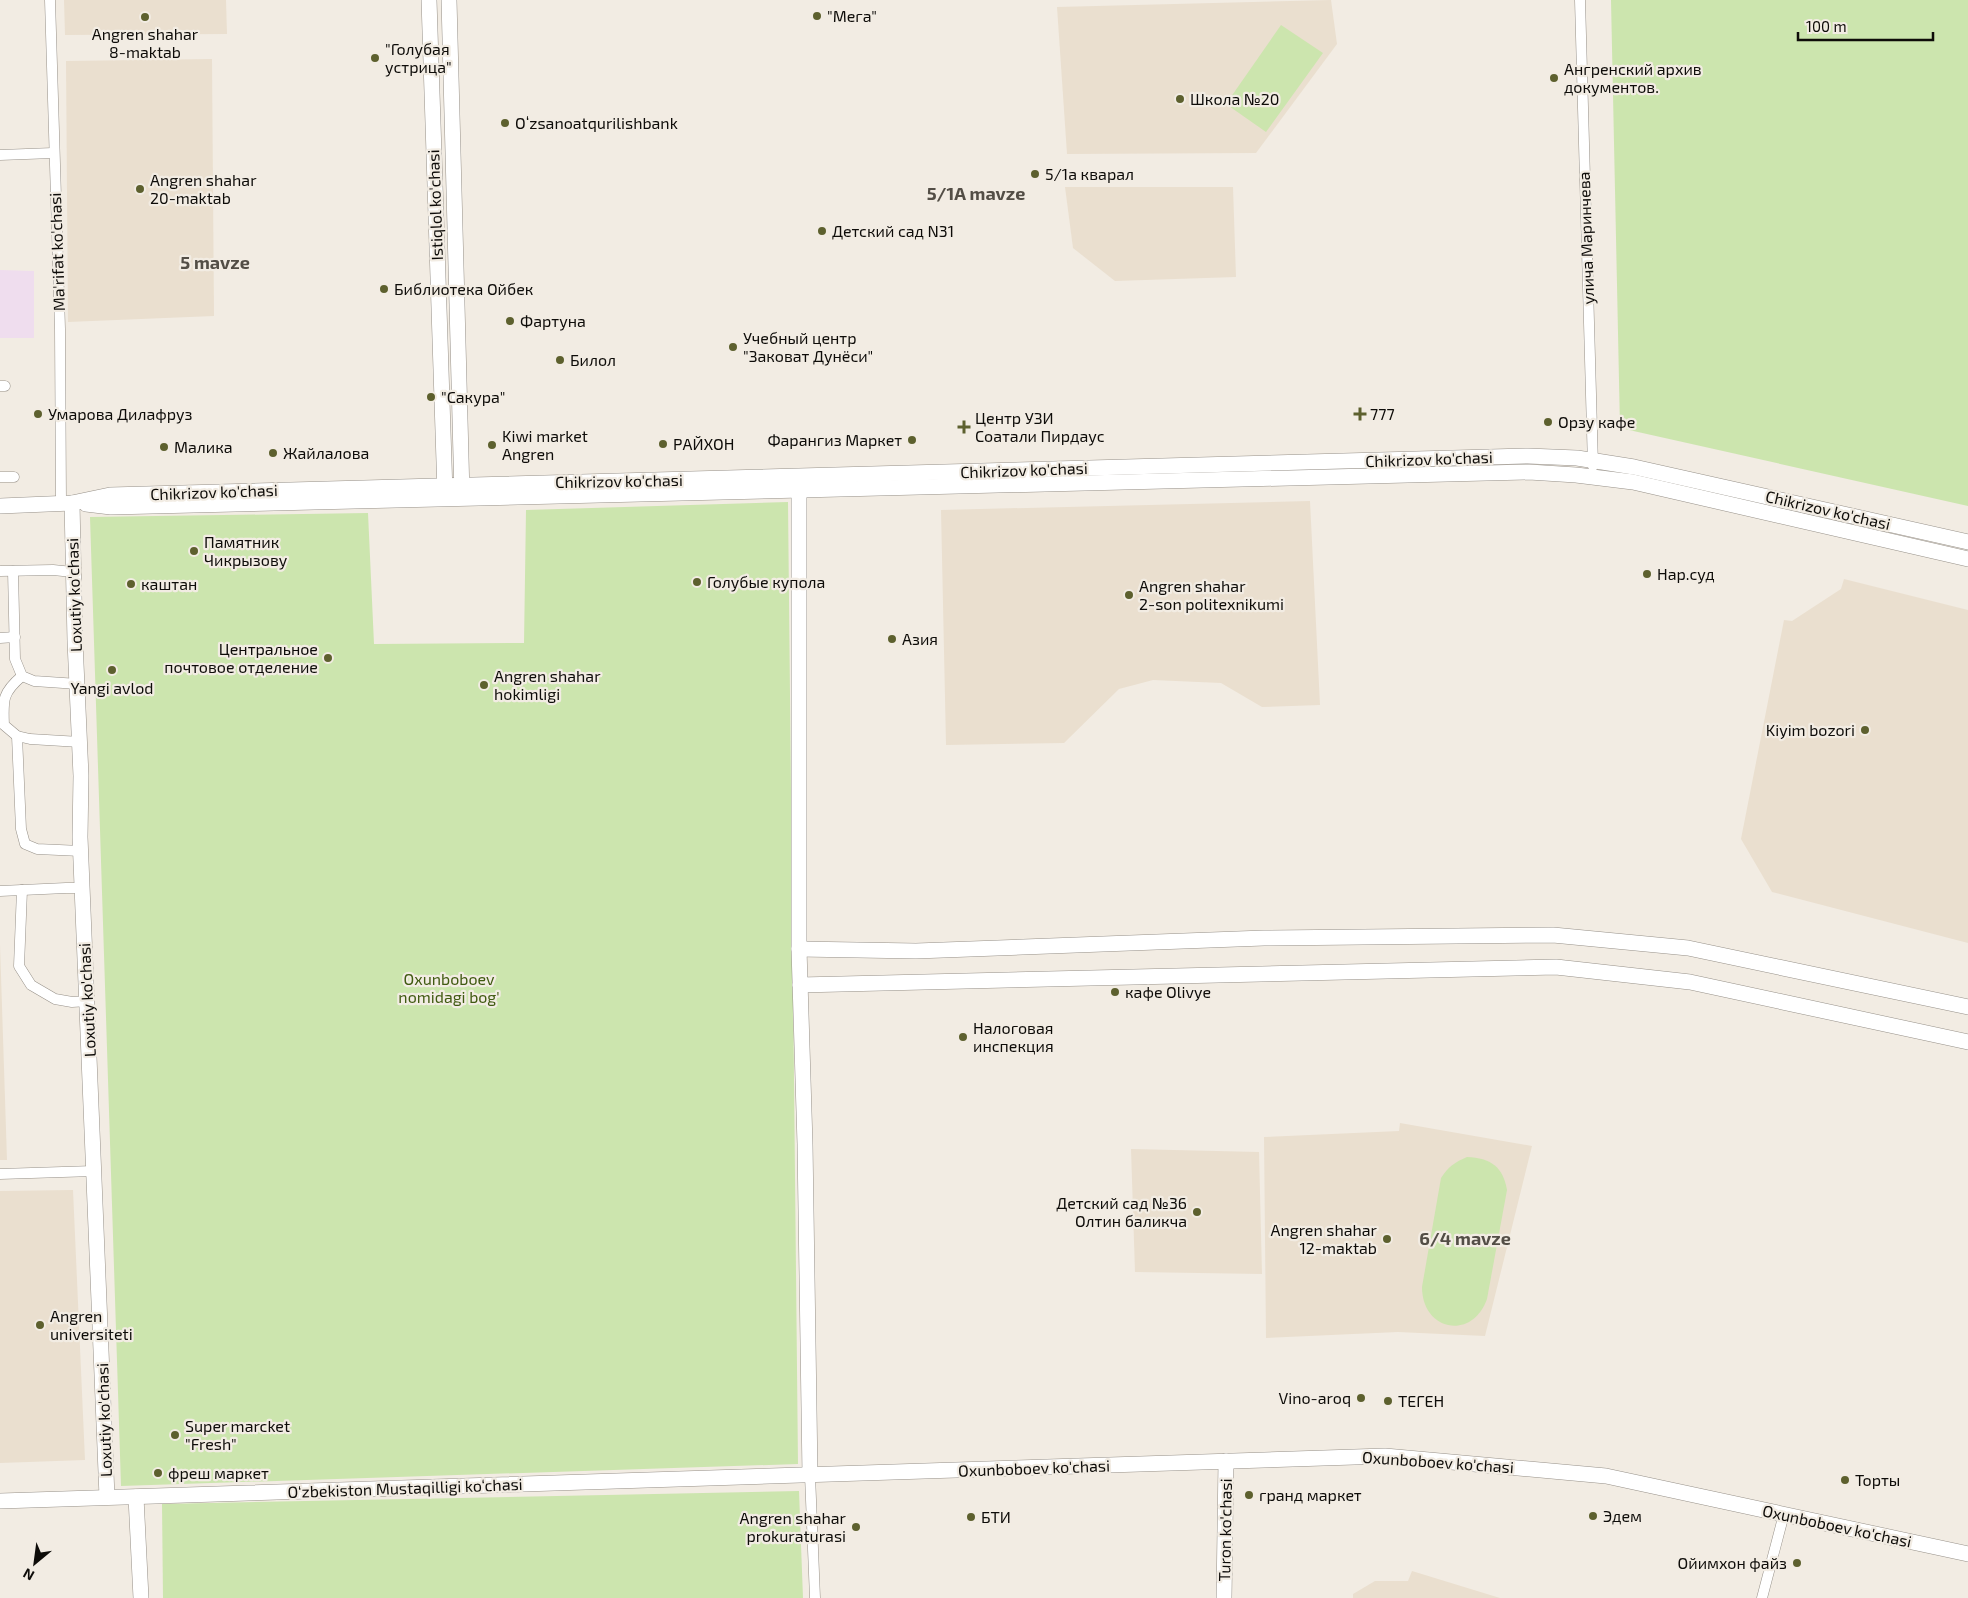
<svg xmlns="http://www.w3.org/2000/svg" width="1968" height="1598" font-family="'Exo 2',sans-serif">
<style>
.built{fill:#eadfcf}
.industrial{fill:#efddee}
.green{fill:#cce5ae}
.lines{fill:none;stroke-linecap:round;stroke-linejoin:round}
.street-casing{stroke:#979189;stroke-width:11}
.secondary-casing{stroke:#979189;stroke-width:16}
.street{stroke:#fff;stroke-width:10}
.secondary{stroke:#fff;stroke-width:15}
.poi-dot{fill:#5d602e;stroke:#f2ece3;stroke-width:2}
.labels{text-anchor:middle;stroke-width:4.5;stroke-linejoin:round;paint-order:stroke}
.poi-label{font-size:16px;fill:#0e0c09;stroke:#f2ece3;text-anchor:start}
.street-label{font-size:16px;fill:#0e0c09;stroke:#f2ece3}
.park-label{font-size:16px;fill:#405a11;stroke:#f2ece3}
.neighbourhood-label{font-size:18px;font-weight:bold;fill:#534e46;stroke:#f2ece3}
</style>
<rect width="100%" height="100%" fill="#f2ece3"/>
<g class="built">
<polygon points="64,0 226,0 227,34 65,35"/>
<polygon points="1331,0 1337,44 1256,153 1067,154 1057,7"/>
<polygon points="212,59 214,316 68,322 66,61"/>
<polygon points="1065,187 1233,187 1236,277 1115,281 1073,248"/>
<polygon points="1310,501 1320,705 1262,707 1221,683 1153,680 1119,689 1064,743 946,745 941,510"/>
<polygon points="1844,579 1968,610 1968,943 1772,892 1741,839 1784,620 1792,621 1841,589"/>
<polygon points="0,945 7,1160 0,1160"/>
<polygon points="1400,1123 1532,1146 1485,1336 1398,1332 1266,1338 1264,1137 1399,1131"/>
<polygon points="1131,1149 1259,1152 1262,1274 1135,1272"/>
<polygon points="73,1190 85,1460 0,1463 0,1191"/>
<polygon points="1412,1571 1500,1598 1353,1598 1353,1594 1375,1581 1408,1581"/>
</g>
<polygon class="industrial" points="0,270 34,271 34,338 0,338"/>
<g class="green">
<polygon points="1611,0 1968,0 1968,506 1620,428"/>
<polygon points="1281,25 1323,53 1266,132 1226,104"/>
<polygon points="788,502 798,1464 121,1486 90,517 368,513 374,644 524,643 526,510"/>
<path d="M1467,1157C1491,1158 1503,1167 1507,1190L1487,1299C1472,1341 1422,1331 1422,1287L1441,1178C1448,1167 1455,1162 1467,1157Z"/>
<polygon points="799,1491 803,1598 163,1598 162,1504"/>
</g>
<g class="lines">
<g class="street-casing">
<g id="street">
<polyline points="50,0 60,329 61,504"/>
<polyline points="1580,0 1593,466"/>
<polyline points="0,155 53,153"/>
<polyline points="0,386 5,386"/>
<polyline points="0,477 14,477"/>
<polyline points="0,571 53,570 73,572"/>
<polyline points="13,571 15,659 22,676 34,681 78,684"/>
<polyline points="0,638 15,637"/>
<path d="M22,676C2,693 3,700 4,725L17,736L30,739L80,742"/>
<polyline points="17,736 21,829 25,844 37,849 81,851"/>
<polyline points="22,890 19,966 31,985 55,999 72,1002 88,1001"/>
<polyline points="0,891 66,888 82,888"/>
<polyline points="0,1174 94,1171"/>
<polyline points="810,1475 815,1598"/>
<polyline points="1762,1598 1784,1514"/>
</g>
</g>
<g class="secondary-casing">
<g id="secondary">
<polyline points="429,0 445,493"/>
<polyline points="449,0 462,495"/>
<polyline points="799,490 799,949 805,1144 810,1475"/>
<polyline points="72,503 75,641 81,776 80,837 107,1497"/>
<polyline points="86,504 111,507 1529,472 1576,475 1633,482 1968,559"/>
<polyline points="0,506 72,503 110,495 1528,456 1577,458 1634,467 1968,542"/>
<polyline points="799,949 916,951 1264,938 1553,935 1688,948 1968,1007"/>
<polyline points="800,985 1556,967 1690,982 1968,1042"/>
<polyline points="136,1497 141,1598"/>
<polyline points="0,1501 1385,1456 1606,1476 1968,1554"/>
<polyline points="1224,1598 1226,1461"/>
</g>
</g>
<use href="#street" class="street"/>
<use href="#secondary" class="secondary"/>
</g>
<g class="poi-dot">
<circle cx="817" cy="16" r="5"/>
<circle cx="145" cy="17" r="5"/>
<circle cx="375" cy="58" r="5"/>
<circle cx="1554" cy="78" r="5"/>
<circle cx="1180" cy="99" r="5"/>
<circle cx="505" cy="123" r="5"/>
<circle cx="1035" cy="174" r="5"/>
<circle cx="140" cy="189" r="5"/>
<circle cx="822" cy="231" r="5"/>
<circle cx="384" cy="289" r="5"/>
<circle cx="510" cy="321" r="5"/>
<circle cx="733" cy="347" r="5"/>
<circle cx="560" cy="360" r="5"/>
<circle cx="431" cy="397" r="5"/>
<circle cx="38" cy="414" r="5"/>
<path d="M1357.5 406.5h5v5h5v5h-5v5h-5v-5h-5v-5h5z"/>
<circle cx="1548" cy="422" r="5"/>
<path d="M961.5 419.5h5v5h5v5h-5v5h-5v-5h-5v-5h5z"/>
<circle cx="912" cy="440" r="5"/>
<circle cx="663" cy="444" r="5"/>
<circle cx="492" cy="445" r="5"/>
<circle cx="164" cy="447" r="5"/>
<circle cx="273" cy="453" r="5"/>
<circle cx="194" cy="551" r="5"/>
<circle cx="1647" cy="574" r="5"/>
<circle cx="697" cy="582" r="5"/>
<circle cx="131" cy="584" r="5"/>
<circle cx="1129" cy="595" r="5"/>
<circle cx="892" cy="639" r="5"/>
<circle cx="328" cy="658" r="5"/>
<circle cx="112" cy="670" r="5"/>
<circle cx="484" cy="685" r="5"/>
<circle cx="1865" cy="730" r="5"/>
<circle cx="1115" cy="992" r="5"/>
<circle cx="963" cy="1037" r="5"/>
<circle cx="1197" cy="1212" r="5"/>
<circle cx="1387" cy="1239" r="5"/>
<circle cx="40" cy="1325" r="5"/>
<circle cx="1361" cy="1398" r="5"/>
<circle cx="1388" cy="1401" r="5"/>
<circle cx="175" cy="1435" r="5"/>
<circle cx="158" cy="1473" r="5"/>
<circle cx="1845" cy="1480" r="5"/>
<circle cx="1249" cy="1495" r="5"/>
<circle cx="1593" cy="1516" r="5"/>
<circle cx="971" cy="1517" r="5"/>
<circle cx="856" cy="1527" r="5"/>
<circle cx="1797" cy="1563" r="5"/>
</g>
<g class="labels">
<g class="poi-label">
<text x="827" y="22">"Мега"</text>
<text x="145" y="40" text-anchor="middle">Angren shahar<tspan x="145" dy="18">8-maktab</tspan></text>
<text x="385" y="55">"Голубая<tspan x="385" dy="18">устрица"</tspan></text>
<text x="1564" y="75">Ангренский архив<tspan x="1564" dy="18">документов.</tspan></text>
<text x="1190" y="105">Школа №20</text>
<text x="515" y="129">Oʻzsanoatqurilishbank</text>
<text x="1045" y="180">5/1а кварал</text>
<text x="150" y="186">Angren shahar<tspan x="150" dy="18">20-maktab</tspan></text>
<text x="832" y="237">Детский сад N31</text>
<text x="394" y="295">Библиотека Ойбек</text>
<text x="520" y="327">Фартуна</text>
<text x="743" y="344">Учебный центр<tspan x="743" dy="18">"Заковат Дунёси"</tspan></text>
<text x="570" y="366">Билол</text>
<text x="441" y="403">"Сакура"</text>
<text x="48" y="420">Умарова Дилафруз</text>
<text x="1370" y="420">777</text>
<text x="975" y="424">Центр УЗИ<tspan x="975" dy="18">Соатали Пирдаус</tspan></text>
<text x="1558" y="428">Орзу кафе</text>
<text x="502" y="442">Kiwi market<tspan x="502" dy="18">Angren</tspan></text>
<text x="902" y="446" text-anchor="end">Фарангиз Маркет</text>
<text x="673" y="450">РАЙХОН</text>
<text x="174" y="453">Малика</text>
<text x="283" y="459">Жайлалова</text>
<text x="204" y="548">Памятник<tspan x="204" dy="18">Чикрызову</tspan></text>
<text x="1657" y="580">Нар.суд</text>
<text x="707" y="588">Голубые купола</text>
<text x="141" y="590">каштан</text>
<text x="1139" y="592">Angren shahar<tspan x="1139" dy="18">2-son politexnikumi</tspan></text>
<text x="902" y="645">Азия</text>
<text x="318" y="655" text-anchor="end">Центральное<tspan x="318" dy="18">почтовое отделение</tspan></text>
<text x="494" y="682">Angren shahar<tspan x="494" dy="18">hokimligi</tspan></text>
<text x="112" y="694" text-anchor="middle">Yangi avlod</text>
<text x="1855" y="736" text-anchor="end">Kiyim bozori</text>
<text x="1125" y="998">кафе Olivye</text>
<text x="973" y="1034">Налоговая<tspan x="973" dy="18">инспекция</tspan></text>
<text x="1187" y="1209" text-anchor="end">Детский сад №36<tspan x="1187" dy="18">Олтин баликча</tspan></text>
<text x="1377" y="1236" text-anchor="end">Angren shahar<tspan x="1377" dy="18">12-maktab</tspan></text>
<text x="50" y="1322">Angren<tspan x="50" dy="18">universiteti</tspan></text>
<text x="1351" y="1404" text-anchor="end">Vino-aroq</text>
<text x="1398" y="1407">ТЕГЕН</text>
<text x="185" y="1432">Super marcket<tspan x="185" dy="18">"Fresh"</tspan></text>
<text x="168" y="1479">фреш маркет</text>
<text x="1855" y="1486">Торты</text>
<text x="1259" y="1501">гранд маркет</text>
<text x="1603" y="1522">Эдем</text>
<text x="981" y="1523">БТИ</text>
<text x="846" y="1524" text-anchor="end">Angren shahar<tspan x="846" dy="18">prokuraturasi</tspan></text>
<text x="1787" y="1569" text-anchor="end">Ойимхон файз</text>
</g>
<g class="street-label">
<text transform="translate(435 205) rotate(-92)" y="6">Istiqlol ko'chasi</text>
<text transform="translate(1586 238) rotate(-92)" y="6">улича Маринчева</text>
<text transform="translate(57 252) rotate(-92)" y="6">Ma'rifat ko'chasi</text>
<text transform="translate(1429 459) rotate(-2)" y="6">Chikrizov ko'chasi</text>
<text transform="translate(1024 470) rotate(-2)" y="6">Chikrizov ko'chasi</text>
<text transform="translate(619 481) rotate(-1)" y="6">Chikrizov ko'chasi</text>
<text transform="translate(214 492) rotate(-2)" y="6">Chikrizov ko'chasi</text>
<text transform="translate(1828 510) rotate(13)" y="6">Chikrizov ko'chasi</text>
<text transform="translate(74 595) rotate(-92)" y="6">Loxutiy ko'chasi</text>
<text transform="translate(87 1000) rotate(-93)" y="6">Loxutiy ko'chasi</text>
<text transform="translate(104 1420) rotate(-92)" y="6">Loxutiy ko'chasi</text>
<text transform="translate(1438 1462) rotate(4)" y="6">Oxunboboev ko'chasi</text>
<text transform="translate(1034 1468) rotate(-2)" y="6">Oxunboboev ko'chasi</text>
<text transform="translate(405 1488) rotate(-2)" y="6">O‘zbekiston Mustaqilligi ko‘chasi</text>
<text transform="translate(1837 1526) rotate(12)" y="6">Oxunboboev ko'chasi</text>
<text transform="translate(1225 1530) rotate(-89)" y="6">Turon ko'chasi</text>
</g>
<g class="park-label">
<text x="449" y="985">Oxunboboev<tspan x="449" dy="18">nomidagi bog'</tspan></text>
</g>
<g class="neighbourhood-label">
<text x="976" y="200">5/1A mavze</text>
<text x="215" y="269">5 mavze</text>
<text x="1465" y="1245">6/4 mavze</text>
</g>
</g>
<g transform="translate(35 1563) rotate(209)" stroke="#f2ece3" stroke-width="4" paint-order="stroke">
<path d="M0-4L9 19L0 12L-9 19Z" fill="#0e0c09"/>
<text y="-8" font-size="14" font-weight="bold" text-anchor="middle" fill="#0e0c09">N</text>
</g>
<path d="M1798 32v8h135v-8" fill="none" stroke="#0e0c09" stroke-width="2.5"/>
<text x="1806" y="32" font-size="15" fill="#0e0c09" stroke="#f2ece3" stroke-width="4" paint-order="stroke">100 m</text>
</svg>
